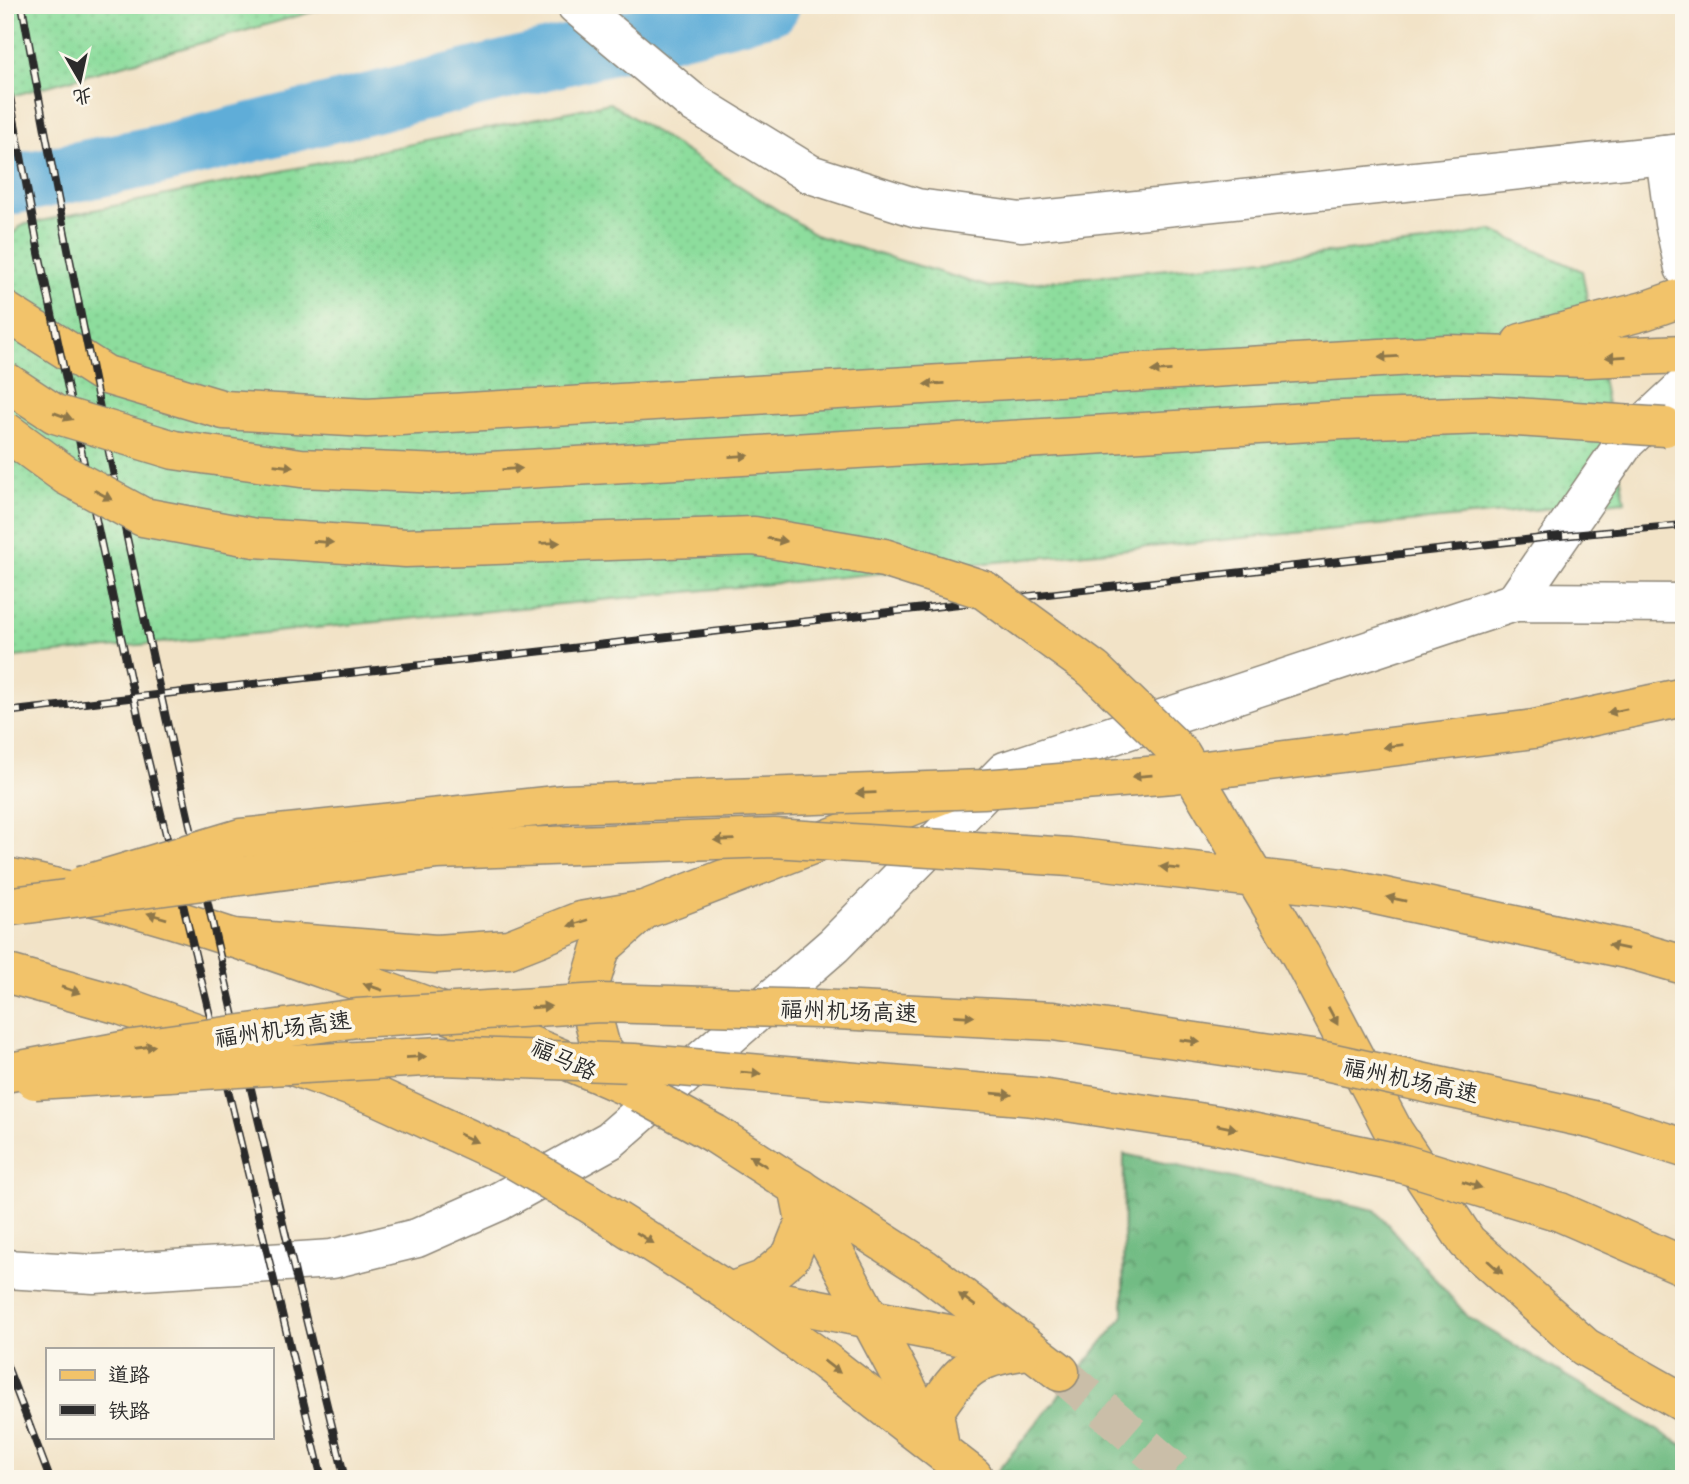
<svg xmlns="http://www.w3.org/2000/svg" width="1689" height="1484" font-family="Mali,'LXGW WenKai TC',sans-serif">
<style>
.grass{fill:url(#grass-dots);stroke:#5c8464;stroke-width:2}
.forest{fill:url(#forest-crowns);stroke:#4e7458;stroke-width:2}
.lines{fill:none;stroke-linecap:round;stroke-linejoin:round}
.river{stroke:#5eadd8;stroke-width:60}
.primary-tunnel{stroke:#cabea8;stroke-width:38;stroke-dasharray:38 19;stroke-linecap:butt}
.tertiary-casing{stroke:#8e8779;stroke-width:41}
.primary-casing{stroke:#8e8779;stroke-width:41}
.trunk-casing{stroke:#8e8779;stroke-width:41}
.tertiary{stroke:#fff;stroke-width:38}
.primary{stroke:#f2c36a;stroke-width:38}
.trunk{stroke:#f2c36a;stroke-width:38}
.rail-casing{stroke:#2b2b2b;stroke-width:8}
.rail{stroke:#fbf7ec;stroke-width:5;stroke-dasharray:16;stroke-linecap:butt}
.primary-bridge-casing{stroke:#8e8779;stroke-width:41;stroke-linecap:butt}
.trunk-bridge-casing{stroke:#8e8779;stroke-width:41;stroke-linecap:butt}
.motorway-bridge-casing{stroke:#8e8779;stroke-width:41;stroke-linecap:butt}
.primary-bridge{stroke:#f2c36a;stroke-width:38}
.trunk-bridge{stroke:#f2c36a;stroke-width:38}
.motorway-bridge{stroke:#f2c36a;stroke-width:38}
.oneway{fill:#8e774a}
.labels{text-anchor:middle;stroke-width:7;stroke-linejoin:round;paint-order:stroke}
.street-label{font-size:23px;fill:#2b2b2b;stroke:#fbf7ec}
</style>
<defs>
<pattern id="grass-dots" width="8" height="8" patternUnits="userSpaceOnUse" patternTransform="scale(1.75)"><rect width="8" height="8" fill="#8ddd9d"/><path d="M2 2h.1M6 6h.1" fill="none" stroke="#7abe87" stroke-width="1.8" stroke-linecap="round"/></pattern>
<pattern id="forest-crowns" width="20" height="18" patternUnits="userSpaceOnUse" patternTransform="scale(1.75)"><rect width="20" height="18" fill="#72bc84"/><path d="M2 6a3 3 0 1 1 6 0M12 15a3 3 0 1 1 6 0" fill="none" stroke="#5e996c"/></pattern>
</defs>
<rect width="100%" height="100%" fill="#fbf7ec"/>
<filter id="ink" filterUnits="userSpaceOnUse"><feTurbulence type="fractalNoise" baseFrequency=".0143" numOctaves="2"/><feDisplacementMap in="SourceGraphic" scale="14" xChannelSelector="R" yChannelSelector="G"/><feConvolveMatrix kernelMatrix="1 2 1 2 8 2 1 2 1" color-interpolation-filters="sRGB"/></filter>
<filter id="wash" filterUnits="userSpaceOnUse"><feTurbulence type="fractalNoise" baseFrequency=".00686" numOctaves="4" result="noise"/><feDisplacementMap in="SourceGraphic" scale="28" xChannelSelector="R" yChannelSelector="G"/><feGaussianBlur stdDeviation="1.57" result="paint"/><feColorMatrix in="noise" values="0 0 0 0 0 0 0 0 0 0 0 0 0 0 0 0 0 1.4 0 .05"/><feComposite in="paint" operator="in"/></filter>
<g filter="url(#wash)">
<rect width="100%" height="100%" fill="#f2e3c7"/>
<g class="grass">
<polygon points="5,5 337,5 5,98"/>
<polygon points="610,103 818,236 989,287 1425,243 1491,230 1582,271 1625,501 5,658 5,241 22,225"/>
</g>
<polygon class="forest" points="1124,1154 1375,1210 1469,1318 1684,1446 1684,1479 991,1479 1123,1317"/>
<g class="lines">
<polyline class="river" points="5,186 159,155 770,5"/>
</g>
</g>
<g filter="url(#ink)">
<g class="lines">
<polyline class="primary-tunnel" points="1060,1372 1183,1479"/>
<g class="tertiary-casing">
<g id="tertiary">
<polyline points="576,5 691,101 810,174 917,208 1021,222 1684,153"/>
<polyline points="1665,155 1674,223 1684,268"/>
<polyline points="1515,602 1626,441 1684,387"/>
<polyline points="5,1269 94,1274 332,1259 417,1238 498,1202 610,1140 834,945 1005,771 1515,602 1684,603"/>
</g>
</g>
<g class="primary-casing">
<g id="primary">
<path d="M5,877C117,898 228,935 335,973C439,1010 541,1047 641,1093"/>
<polyline points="232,938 436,954 509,949 580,921 644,910 946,793"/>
<polyline points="5,973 120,1005 223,1042"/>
<polyline points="287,1064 374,1095 515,1160"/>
<polyline points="633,1084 601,1048 587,995 601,948 644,910"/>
<polyline points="715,1134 925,1269 1060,1372"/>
<polyline points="800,1188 933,1437"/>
<polyline points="587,1202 729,1292 826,1362 973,1476"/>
<polyline points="729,1292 763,1280 791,1256 805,1221 799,1191"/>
<polyline points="742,1294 1026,1349"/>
<path d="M940,1448L934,1412C960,1371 972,1358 1022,1351"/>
</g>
</g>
<g class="trunk-casing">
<g id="trunk">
<polyline points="5,311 106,375 224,410 367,418 1448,354 1587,358 1684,354"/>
<polyline points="1521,343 1644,311 1684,297"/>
<polyline points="1301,956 1394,1132 1467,1242 1585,1347 1684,1403"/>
</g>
</g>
<use href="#tertiary" class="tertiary"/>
<use href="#primary" class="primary"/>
<use href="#trunk" class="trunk"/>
<g class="rail-casing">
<g id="rail">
<path d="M22,5C111,500 225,990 345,1479"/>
<polyline points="5,70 39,253 143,739 322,1479"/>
<polyline points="5,712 1560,536 1684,525"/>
<polyline points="5,1361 50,1479"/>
</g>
</g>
<use href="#rail" class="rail"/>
<g class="primary-bridge-casing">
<g id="primary-bridge">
<polyline points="641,1093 715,1134"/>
<polyline points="515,1160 587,1202"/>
</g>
</g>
<g class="trunk-bridge-casing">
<g id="trunk-bridge">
<polyline points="5,381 55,414 174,450 301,468 441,474 1343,420 1487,415 1665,427"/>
<polyline points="5,431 67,476 143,517 255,538 406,548 754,536 884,558 984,590 1094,670 1181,754 1301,956"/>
<polyline points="81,886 241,838 565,804 983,789 1173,774 1534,729 1684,697"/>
<polyline points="35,1080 441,1056 634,1063 1034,1097 1218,1125 1404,1164 1560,1212 1684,1266"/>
</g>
</g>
<g class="motorway-bridge-casing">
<g id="motorway-bridge">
<polyline points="5,907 437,850 774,838 1070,857 1343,888 1635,951 1684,965"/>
<polyline points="5,1073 133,1049 357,1018 600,1003 818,1009 1053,1021 1325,1061 1598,1121 1684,1148"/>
</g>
</g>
<use href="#primary-bridge" class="primary-bridge"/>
<use href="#trunk-bridge" class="trunk-bridge"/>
<use href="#motorway-bridge" class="motorway-bridge"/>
</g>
<defs><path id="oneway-solid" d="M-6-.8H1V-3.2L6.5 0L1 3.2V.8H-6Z" transform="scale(1.75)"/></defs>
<g class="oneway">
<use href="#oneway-solid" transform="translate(1388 357) rotate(177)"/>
<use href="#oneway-solid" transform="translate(1616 357) rotate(177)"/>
<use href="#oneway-solid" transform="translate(1161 371) rotate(177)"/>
<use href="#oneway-solid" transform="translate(934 384) rotate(177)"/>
<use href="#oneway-solid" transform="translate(63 416) rotate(20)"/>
<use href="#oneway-solid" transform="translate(739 456) rotate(-3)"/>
<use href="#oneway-solid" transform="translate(284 466) rotate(8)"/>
<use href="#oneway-solid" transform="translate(512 469) rotate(-3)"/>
<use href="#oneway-solid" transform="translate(103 495) rotate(28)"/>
<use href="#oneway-solid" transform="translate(777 540) rotate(10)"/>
<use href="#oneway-solid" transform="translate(323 542) rotate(4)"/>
<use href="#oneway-solid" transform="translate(550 543) rotate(-2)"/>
<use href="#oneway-solid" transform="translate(1617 711) rotate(168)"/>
<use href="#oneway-solid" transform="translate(1393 746) rotate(173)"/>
<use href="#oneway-solid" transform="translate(1142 776) rotate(175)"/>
<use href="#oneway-solid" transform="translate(866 793) rotate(178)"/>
<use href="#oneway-solid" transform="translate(724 840) rotate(178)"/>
<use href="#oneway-solid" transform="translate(1170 868) rotate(-174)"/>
<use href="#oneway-solid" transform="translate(1396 899) rotate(-168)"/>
<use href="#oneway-solid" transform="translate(157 916) rotate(-164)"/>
<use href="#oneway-solid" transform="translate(578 923) rotate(163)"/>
<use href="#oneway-solid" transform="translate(1618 947) rotate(-168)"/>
<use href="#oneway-solid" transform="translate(373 987) rotate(-161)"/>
<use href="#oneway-solid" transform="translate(71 990) rotate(17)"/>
<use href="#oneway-solid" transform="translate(541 1007) rotate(-4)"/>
<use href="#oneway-solid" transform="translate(964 1016) rotate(3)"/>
<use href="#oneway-solid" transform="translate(1333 1016) rotate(62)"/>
<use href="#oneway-solid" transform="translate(1190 1041) rotate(8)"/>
<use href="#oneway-solid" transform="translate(145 1047) rotate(-8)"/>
<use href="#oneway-solid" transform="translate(416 1057) rotate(-3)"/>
<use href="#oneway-solid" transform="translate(751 1073) rotate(5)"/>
<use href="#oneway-solid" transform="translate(1002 1094) rotate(5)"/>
<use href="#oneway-solid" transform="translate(1227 1127) rotate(11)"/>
<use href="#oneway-solid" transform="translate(468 1138) rotate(25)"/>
<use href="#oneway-solid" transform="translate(758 1161) rotate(-148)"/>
<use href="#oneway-solid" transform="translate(1472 1185) rotate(17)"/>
<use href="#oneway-solid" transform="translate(645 1238) rotate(32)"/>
<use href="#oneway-solid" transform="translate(1495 1267) rotate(42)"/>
<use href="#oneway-solid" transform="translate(967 1300) rotate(-144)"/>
<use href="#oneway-solid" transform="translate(832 1367) rotate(37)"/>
</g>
</g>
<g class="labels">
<g class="street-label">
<text transform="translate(849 1011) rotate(2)" y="8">福州机场高速</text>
<text transform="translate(283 1029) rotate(-8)" y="8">福州机场高速</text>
<text transform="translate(564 1059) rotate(24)" y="8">福马路</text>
<text transform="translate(1411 1080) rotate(12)" y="8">福州机场高速</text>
</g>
</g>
<rect width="1689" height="1484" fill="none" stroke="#fbf7ec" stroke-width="28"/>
<rect x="46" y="1348" width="228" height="91" fill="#fbf7ec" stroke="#a8a59f" stroke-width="2"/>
<rect x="60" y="1370" width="35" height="10" fill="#f2c36a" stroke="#a8a59f" stroke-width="2"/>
<text x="108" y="1382" font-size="21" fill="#2b2b2b">道路</text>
<rect x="60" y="1405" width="35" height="10" fill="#2b2b2b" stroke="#a8a59f" stroke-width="2"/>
<text x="108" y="1418" font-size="21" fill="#2b2b2b">铁路</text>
<g transform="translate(80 80) rotate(171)" stroke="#fbf7ec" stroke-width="5" paint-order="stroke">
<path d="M0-5L12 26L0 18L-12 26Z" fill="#2b2b2b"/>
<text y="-10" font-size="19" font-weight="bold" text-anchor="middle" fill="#2b2b2b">北</text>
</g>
</svg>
